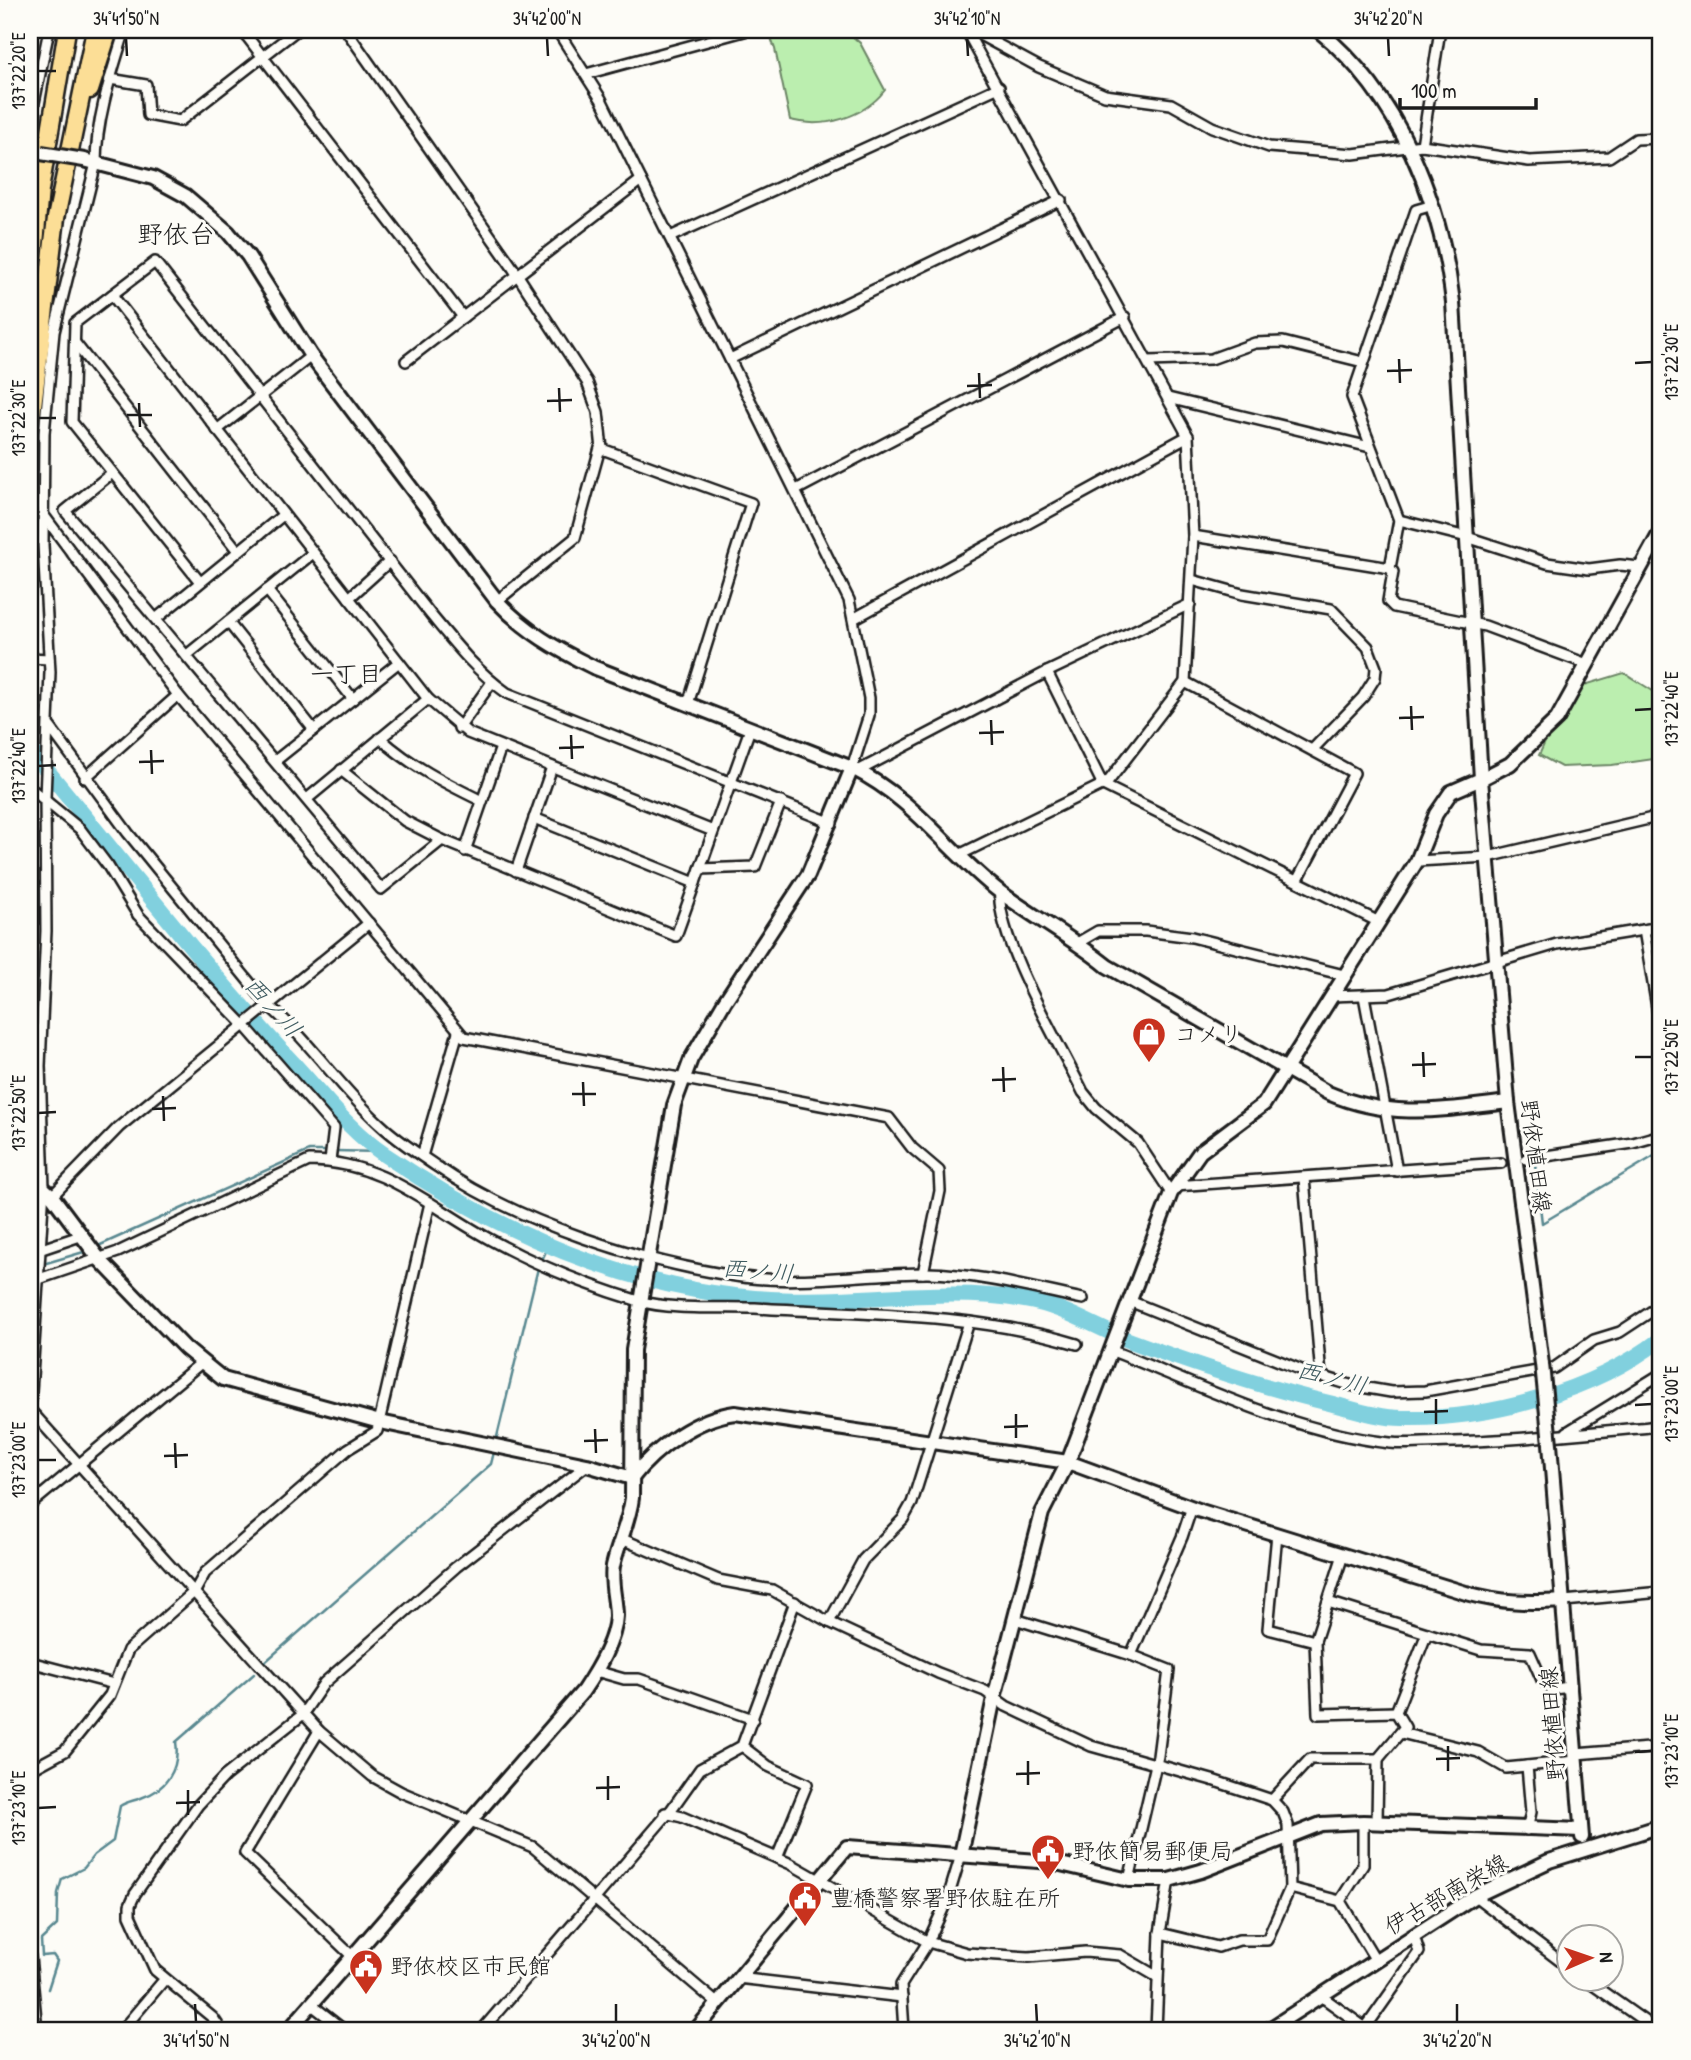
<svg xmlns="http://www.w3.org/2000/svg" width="1691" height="2060" font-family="'Patrick Hand','Klee One',sans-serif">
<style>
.green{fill:#bbeeaf;stroke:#6c8566;stroke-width:2}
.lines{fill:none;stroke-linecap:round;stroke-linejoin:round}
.stream{stroke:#598890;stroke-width:2.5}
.river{stroke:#81d0de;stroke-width:16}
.street-tunnel{stroke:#dbdad6;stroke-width:9;stroke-dasharray:9 4.5;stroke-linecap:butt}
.street-casing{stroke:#1c1c1c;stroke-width:14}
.secondary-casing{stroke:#1c1c1c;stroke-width:18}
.highway-casing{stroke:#1c1c1c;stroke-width:21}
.street{stroke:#fdfcf7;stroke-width:9}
.secondary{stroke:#fdfcf7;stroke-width:12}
.highway{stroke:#fcde96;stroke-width:16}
.secondary-bridge-casing{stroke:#1c1c1c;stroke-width:18;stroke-linecap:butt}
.secondary-bridge{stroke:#fdfcf7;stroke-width:12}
.ticks{fill:none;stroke:#1c1c1c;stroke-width:2.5}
.labels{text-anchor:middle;stroke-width:6;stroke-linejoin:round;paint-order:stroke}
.poi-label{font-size:23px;fill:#1c1c1c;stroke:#fdfcf7;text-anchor:start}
.street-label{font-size:23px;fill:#1c1c1c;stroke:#fdfcf7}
.neighbourhood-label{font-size:24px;fill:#1c1c1c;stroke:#fdfcf7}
.water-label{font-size:24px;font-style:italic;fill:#3f5b60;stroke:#fdfcf7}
.quarter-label{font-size:26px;fill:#1c1c1c;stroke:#fdfcf7}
.neatline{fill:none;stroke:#1c1c1c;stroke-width:2.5}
.ticks-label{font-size:18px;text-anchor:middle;fill:#1c1c1c}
</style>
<rect width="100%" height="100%" fill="#fdfcf7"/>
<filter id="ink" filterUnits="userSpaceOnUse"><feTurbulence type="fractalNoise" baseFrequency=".0143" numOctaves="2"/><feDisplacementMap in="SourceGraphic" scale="14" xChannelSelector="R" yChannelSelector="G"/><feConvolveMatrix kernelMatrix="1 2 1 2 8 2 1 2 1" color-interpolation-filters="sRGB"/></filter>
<g filter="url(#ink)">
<g class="green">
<path d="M768,30H845L860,43L885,90C863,118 824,129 790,120L775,49Z"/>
<polygon points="1624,673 1661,696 1661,758 1612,765 1561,767 1539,755 1552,727 1581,686"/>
</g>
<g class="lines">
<g class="stream">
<polyline points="335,1151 381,1152"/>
<polyline points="1535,1164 1542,1223 1661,1152"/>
<polyline points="96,1247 309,1151 328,1151"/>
<polyline points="541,1262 548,1247"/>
<polyline points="43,1264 87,1251"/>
<polyline points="496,1441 538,1268"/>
<polyline points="265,1662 491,1464 494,1452"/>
<path d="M48,1989L57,1961L53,1955L42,1956L41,1940L57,1925L58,1893L62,1879L84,1868L94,1855L113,1841L120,1806C126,1802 133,1801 141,1798C166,1790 180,1769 176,1742L254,1674"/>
</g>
<path class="river" d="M30,750C117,854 199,962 292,1062C321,1093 349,1131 385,1155C500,1233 629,1291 770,1299C856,1304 940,1286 1025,1300C1064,1306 1095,1328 1131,1341C1196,1365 1262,1387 1329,1403C1353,1409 1379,1418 1403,1418C1489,1420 1594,1391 1661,1339"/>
<polyline class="street-tunnel" points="30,498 45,517"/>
<g class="street-casing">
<g id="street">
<polyline points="242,30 463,317"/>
<polyline points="346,30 513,268 587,382 598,412 602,449 600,448 575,538 497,601"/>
<polyline points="557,30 601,99 849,600 869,698 869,715 852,768"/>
<polyline points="971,30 1039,67 1105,95 1171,104 1212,127 1269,147 1353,154 1422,145 1529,161 1609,157 1636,139 1661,138"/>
<polyline points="586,74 748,30"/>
<polyline points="110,79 146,85 148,115 180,121 297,30"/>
<polyline points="30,122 49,30"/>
<polyline points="1422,145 1440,30"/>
<polyline points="1433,205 1416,210 1352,397 1399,520 1390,568 1393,572 1388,601 1394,607 1485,626 1587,664"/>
<polyline points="670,237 999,87"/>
<polyline points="112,295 428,699 468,733 713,831"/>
<polyline points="75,343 238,551"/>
<polyline points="730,359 1061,200"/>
<polyline points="406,361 641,180"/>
<polyline points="1148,361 1211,359 1255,343 1283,342 1363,362"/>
<polyline points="1168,398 1370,447"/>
<polyline points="217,430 311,356"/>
<polyline points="602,449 751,503 688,704"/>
<polyline points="112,473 65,511 381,889 442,840"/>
<polyline points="796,490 1125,317"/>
<polyline points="45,517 178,695 464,1037 889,1118 912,1148 939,1171 940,1191 923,1273"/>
<polyline points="1399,520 1467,537 1547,563 1589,569 1620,565 1640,567"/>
<polyline points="1193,536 1390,568"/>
<polyline points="1192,580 1242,594 1331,609 1368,647 1376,668 1375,678 1363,697 1312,750"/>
<path d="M200,582L72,422L75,323L155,262L431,615C455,644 476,671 507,693L832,823"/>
<polyline points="267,590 353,699"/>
<polyline points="349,598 390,561"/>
<polyline points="157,618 283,515"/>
<polyline points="855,618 1188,436"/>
<polyline points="228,622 314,730"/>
<polyline points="187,655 313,553"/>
<polyline points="30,658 49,659"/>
<polyline points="1047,672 1103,785 1377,921"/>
<polyline points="1185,682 1354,773 1297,881"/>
<path d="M50,727L128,833L268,1005C310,1041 340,1088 381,1125C397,1140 417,1153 436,1166C518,1223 643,1263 742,1277C803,1285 865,1273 927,1273C980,1274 1031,1288 1083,1299"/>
<polyline points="459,728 492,682"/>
<path d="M380,738C411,766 445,783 482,801"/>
<polyline points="275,761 399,662"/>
<polyline points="341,770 405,821 442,840 676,936 750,729"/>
<polyline points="858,771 1047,672 1190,604"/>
<polyline points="85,778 178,695"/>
<polyline points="30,788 80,829 108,866 138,915 244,1025 334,1128 330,1161"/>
<polyline points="307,799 428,699"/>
<polyline points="534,818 695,883"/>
<polyline points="465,851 501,747"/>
<polyline points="961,854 1108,782 1185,682 1193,536 1188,436 966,30"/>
<polyline points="1417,861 1488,857 1661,816"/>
<polyline points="700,869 755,867 781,802"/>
<polyline points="516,871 552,767"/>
<path d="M1000,891C995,937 1061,1047 1083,1092L1096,1108L1138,1143L1171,1193"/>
<polyline points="1644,930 1661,1031"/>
<polyline points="1079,942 1098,931 1146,931 1192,937 1344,975"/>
<polyline points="1331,996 1389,994 1557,944 1661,927"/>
<polyline points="1364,996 1397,1171"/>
<polyline points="422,1156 458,1032"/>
<polyline points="1526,1159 1633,1143 1661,1135"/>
<polyline points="1304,1178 1321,1376"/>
<polyline points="1175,1186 1501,1163"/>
<polyline points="52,1196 119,1127 369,923"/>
<polyline points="30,1253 83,1235"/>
<path d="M36,1280L118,1252L309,1161C384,1161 430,1207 491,1240C537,1265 589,1286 639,1301C668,1310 723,1307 755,1308C863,1314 973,1313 1077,1344"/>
<polyline points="1132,1302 1304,1371 1350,1385 1391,1392 1425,1391 1554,1368 1594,1340 1620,1332 1661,1305"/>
<path d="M1113,1351C1203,1387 1293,1432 1390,1443C1411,1445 1433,1442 1454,1442C1524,1440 1592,1432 1661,1426"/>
<path d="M30,1408L44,1188L40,1066L46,931L45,798L50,672L43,545L44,433L54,332L96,163C96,118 112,72 125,30"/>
<polyline points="30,1410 319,1731 372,1776 401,1792 533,1847 718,2004"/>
<polyline points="1567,1432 1661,1374"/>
<polyline points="30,1505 201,1363"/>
<polyline points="1277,1534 1268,1629 1315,1641"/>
<polyline points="622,1539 718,1580 772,1590 829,1622 938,1673 985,1691 1006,1706 1091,1746 1212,1780 1272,1800 1283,1812 1288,1825 1290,1888 1340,1901 1375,1959"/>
<polyline points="1343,1555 1315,1641 1318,1714 1396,1712 1405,1727 1378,1759"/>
<polyline points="1564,1601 1661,1592"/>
<polyline points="1328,1602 1481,1650 1530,1653 1542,1680 1553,1689 1571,1687"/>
<polyline points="1015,1619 1131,1655 1169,1670 1158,1756 1129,1880"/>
<polyline points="829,1622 863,1560 903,1519 912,1503 969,1322"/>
<polyline points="1131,1655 1182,1537 1192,1507"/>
<polyline points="30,1662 114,1684"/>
<polyline points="596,1671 624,1679 639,1679 753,1719"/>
<polyline points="1396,1712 1427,1633"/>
<polyline points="319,1731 245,1853 353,1957"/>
<polyline points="1401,1733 1478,1752 1506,1768 1576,1761"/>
<polyline points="742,1746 768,1766 807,1784 777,1858"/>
<polyline points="1576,1754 1661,1747"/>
<polyline points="30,1770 65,1751 110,1695 128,1650 195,1591 205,1573 348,1449 377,1431 430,1203"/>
<polyline points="1272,1800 1310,1759 1378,1759 1377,1823"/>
<polyline points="665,1813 682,1817 791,1864 928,1942 967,1953 1029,1957 1085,1952 1120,1955 1156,1976"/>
<polyline points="1527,1830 1531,1812 1527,1766"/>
<polyline points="1475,1896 1568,1967"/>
<polyline points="1340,1901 1363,1865 1363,1822"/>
<polyline points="1160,1933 1218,1947 1239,1940 1267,1940 1290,1888"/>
<polyline points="30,1957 37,2030"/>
<polyline points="738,1978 902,1997"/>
<polyline points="1586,1980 1657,2030"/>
<polyline points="1321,1996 1368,2030"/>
<polyline points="312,2005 344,2030"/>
<polyline points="122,2030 164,1980"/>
<polyline points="221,2030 213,2018 155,1970 130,1915 130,1905 135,1894 198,1805 225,1776 302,1715 324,1683 456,1567 587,1465"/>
<polyline points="482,2030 671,1810 700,1769 742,1746 795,1602"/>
<polyline points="904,2030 901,1985 928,1942 948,1898 961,1855"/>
<polyline points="1156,2030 1160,1933 1169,1880"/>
<polyline points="1364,2030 1419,1952 1414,1936"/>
</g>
</g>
<g class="secondary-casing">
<g id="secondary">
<polyline points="30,151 41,153"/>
<path d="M84,160L153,178L186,196L228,232L248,256L311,356L497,601C525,631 556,649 593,667L852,768C916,800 946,850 1000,892C1035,918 1073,938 1107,966L1328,1093C1392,1120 1441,1110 1508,1102"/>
<polyline points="30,1176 52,1196 100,1260 185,1348 223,1379 380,1422 587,1465 632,1478"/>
<polyline points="1542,1364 1508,1102 1481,779 1510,764 1557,719 1661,531"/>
<polyline points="1550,1444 1582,1837"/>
<path d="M632,1478C655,1448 697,1418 735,1413L1068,1462L1201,1511L1466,1593C1503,1603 1527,1603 1564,1601"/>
<path d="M961,1855L994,1698L1042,1513L1068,1462L1171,1193L1200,1152L1264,1104L1417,861L1436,814L1451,792L1481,779L1453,302C1441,202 1400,96 1318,30"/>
<path d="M289,2030L583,1691C597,1670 615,1641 616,1616C616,1599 610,1583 613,1566C618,1543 629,1522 632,1498L633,1350L674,1105L691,1059L725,1001L808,875L852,768"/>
<polyline points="696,2030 847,1847 1052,1862 1129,1880 1169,1880 1201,1871 1321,1824 1363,1822 1581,1830"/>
<polyline points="1268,2030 1475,1896 1549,1861 1661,1826"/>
</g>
</g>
<g class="highway-casing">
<g id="highway">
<polyline points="90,90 109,30"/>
<polyline points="30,298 40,190 67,30"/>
<polyline points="30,430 56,218 95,30"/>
</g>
</g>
<use href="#street" class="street"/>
<use href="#secondary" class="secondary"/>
<use href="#highway" class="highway"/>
<g class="secondary-bridge-casing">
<g id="secondary-bridge">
<polyline points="41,153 84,160"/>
<polyline points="1542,1364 1550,1444"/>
</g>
</g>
<use href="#secondary-bridge" class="secondary-bridge"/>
</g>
</g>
<path class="ticks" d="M126,38L127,56M547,38L548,56M967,38L968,56M1388,38L1389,56M38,71H56M1399,359L1400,383M1635,363L1652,362M1387,371L1412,370M979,373L980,398M967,386L992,385M559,388L560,412M547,401L572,400M139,403L140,427M127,415H152M38,418H56M1411,706L1412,730M1635,710L1652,709M1399,718L1424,717M991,720L992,745M979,733L1004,732M571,735L572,759M559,748L584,747M151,750L152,774M139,762L164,761M38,766L56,765M1423,1052L1424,1077M1635,1057H1652M1412,1065L1436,1064M1003,1067L1004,1092M992,1080L1016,1079M583,1082L584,1106M572,1094H596M163,1096L164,1121M152,1109L176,1108M38,1113L56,1112M1436,1399V1424M1635,1405L1652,1404M1424,1412L1448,1411M1016,1414V1438M1004,1427L1028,1426M595,1429L596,1453M584,1441L608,1440M175,1443L176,1468M164,1456L188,1455M38,1460H56M1448,1746V1771M1635,1752L1652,1751M1436,1759L1460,1758M1028,1761V1785M1016,1774L1040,1773M608,1776V1800M596,1788L620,1787M188,1790V1815M176,1803L200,1802M38,1808L56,1807M195,2004L196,2022M616,2004V2022M1036,2004L1037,2022M1457,2004V2022"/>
<defs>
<g id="shop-pin" transform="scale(1.75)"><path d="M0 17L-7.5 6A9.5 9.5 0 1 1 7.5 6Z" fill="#c8321e" stroke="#fdfcf7"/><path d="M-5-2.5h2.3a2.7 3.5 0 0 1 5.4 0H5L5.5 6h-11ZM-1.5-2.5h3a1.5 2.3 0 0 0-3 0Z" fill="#fff"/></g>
<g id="civic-pin" transform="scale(1.75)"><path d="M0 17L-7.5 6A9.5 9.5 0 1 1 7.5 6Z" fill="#c8321e" stroke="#fdfcf7"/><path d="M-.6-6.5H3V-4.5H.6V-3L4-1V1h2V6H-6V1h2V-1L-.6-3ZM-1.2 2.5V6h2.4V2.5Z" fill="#fff"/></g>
</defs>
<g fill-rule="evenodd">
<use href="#shop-pin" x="1149" y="1034"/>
<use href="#civic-pin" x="1048" y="1851"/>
<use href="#civic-pin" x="805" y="1898"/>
<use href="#civic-pin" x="366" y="1966"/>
</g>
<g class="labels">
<g class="poi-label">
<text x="1174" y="1042">コメリ</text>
<text x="1072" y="1859">野依簡易郵便局</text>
<text x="830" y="1906">豊橋警察署野依駐在所</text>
<text x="390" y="1974">野依校区市民館</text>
</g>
<g class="street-label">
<text transform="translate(1536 1156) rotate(83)" y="8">野依植田線</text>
<text transform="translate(1552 1724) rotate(-94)" y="8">野依植田線</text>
<text transform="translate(1446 1894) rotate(-30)" y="8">伊古部南栄線</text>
</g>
<g class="neighbourhood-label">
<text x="346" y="682">一丁目</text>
</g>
<g class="water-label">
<text transform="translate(273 1007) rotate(48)" y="8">西ノ川</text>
<text transform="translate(758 1271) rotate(5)" y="8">西ノ川</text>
<text transform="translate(1332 1378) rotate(14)" y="8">西ノ川</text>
</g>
<g class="quarter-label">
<text x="176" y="243">野依台</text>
</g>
</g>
<rect width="1691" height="2060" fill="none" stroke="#fdfcf7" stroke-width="77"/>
<g transform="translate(1590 1958) rotate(88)"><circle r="33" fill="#fdfcf7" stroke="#a3a29f" stroke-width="2"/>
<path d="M0-5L12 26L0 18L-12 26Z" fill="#c8321e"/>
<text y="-10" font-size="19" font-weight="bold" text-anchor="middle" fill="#1c1c1c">N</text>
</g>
<path d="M1400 98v10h136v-10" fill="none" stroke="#1c1c1c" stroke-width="3.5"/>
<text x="1411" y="98" font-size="21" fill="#1c1c1c" stroke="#fdfcf7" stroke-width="5" paint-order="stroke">100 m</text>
<rect x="38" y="38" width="1614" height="1984" class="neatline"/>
<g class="ticks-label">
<text x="126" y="25">34°41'50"N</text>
<text x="547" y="25">34°42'00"N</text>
<text x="967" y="25">34°42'10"N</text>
<text x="1388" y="25">34°42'20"N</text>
<text transform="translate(19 71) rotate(-90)" y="6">137°22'20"E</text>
<text transform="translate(1672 362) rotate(-90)" y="6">137°22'30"E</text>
<text transform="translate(19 418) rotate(-90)" y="6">137°22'30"E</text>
<text transform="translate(1672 709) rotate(-90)" y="6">137°22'40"E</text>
<text transform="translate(19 766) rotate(-90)" y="6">137°22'40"E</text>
<text transform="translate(1672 1057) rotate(-90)" y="6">137°22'50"E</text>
<text transform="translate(19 1113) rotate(-90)" y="6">137°22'50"E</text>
<text transform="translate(1672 1404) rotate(-90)" y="6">137°23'00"E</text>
<text transform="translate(19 1460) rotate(-90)" y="6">137°23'00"E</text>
<text transform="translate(1672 1751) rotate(-90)" y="6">137°23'10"E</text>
<text transform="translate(19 1808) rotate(-90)" y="6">137°23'10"E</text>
<text x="196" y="2047">34°41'50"N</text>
<text x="616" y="2047">34°42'00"N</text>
<text x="1037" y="2047">34°42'10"N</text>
<text x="1457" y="2047">34°42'20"N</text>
</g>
</svg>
